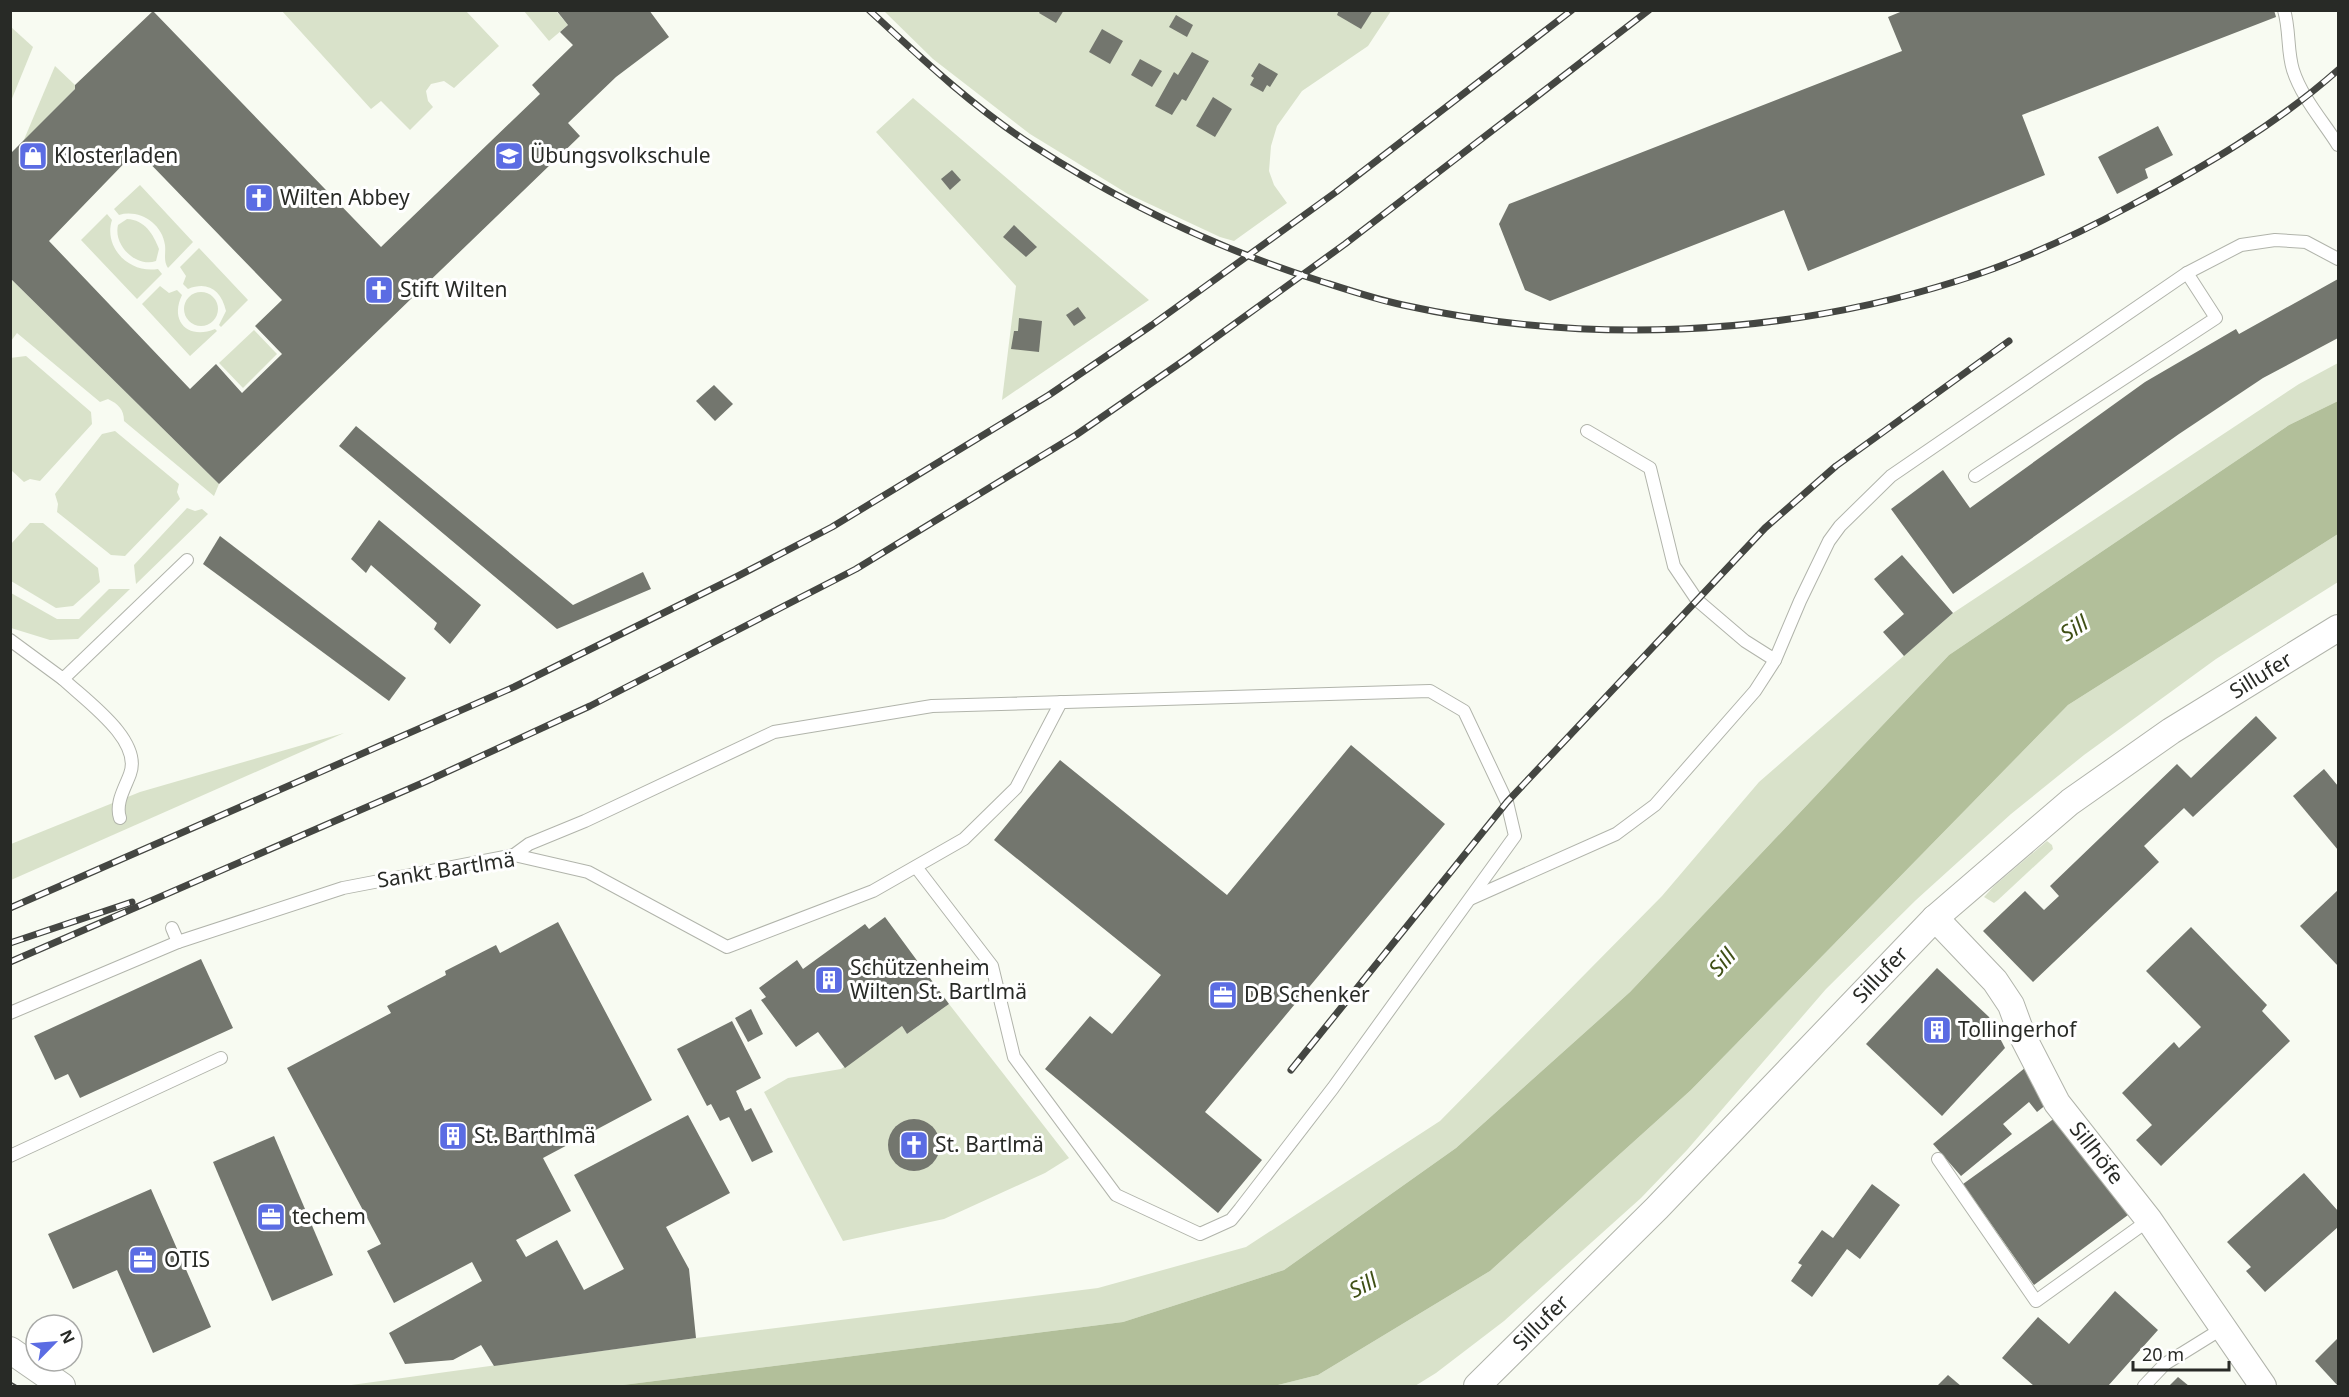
<svg xmlns="http://www.w3.org/2000/svg" width="2349" height="1397" font-family="'Noto Sans',sans-serif">
<style>
.green{fill:#d9e2ca}
.water{fill:#b2bf9a}
.building{fill:#73766e;fill-rule:evenodd}
.lines{fill:none;stroke-linecap:round;stroke-linejoin:round}
.service-casing{stroke:#b1b4ab;stroke-width:14}
.minor-casing{stroke:#b1b4ab;stroke-width:28}
.service{stroke:#fff;stroke-width:12}
.minor{stroke:#fff;stroke-width:26}
.tram{stroke:#444642;stroke-width:1.5}
.rail-casing{stroke:#444642;stroke-width:7}
.rail{stroke:#fff;stroke-width:4.5;stroke-dasharray:14;stroke-linecap:butt}
.labels{text-anchor:middle;stroke-width:6;stroke-linejoin:round;paint-order:stroke}
.poi-label{font-size:21px;fill:#282a26;stroke:#fff;text-anchor:start}
.street-label{font-size:21px;fill:#282a26;stroke:#fff}
.water-label{font-size:22px;font-style:italic;fill:#3f4f15;stroke:#fff}
</style>
<rect width="100%" height="100%" fill="#f8fbf2"/>
<g class="green">
<polygon points="282,11 466,11 499,46 454,88 444,81 431,84 426,91 428,101 433,107 410,130 381,101 371,109"/>
<polygon points="524,11 556,11 568,25 549,41"/>
<polygon points="884,11 1391,11 1368,46 1302,91 1277,126 1271,146 1269,171 1274,185 1287,203 1234,241 1220,237 1128,194 1030,134 933,59"/>
<polygon points="11,27 33,47 11,101"/>
<polygon points="55,66 75,85 75,89 23,142"/>
<polygon points="913,98 1149,300 1002,400 1016,286 876,132"/>
<path d="M140,185L193,242L168,268C163,260 166,254 165,245C162,223 139,209 119,215L114,209Z"/>
<path d="M107,214L112,220C103,248 130,274 158,269L162,274L137,299L81,240Z"/>
<path d="M127,219C145,220 153,234 159,249L156,261C137,268 113,246 118,225Z"/>
<path d="M199,248L248,300L221,327L219,325L226,311C221,290 208,281 188,289L183,284L186,276L180,267Z"/>
<path d="M11,279L219,484L214,496L124,421C124,409 118,404 108,399L100,402L17,333L11,341Z"/>
<path d="M160,286L169,293L177,290L182,295C169,322 189,340 215,329L217,331L190,356L142,304Z"/>
<circle cx="201" cy="309" r="17"/>
<polygon points="254,330 277,354 243,388 219,363"/>
<polygon points="26,356 91,412 92,424 40,481 30,479 24,482 11,470 10,358"/>
<polygon points="2338,363 2338,401 2289,425 1949,655 1630,992 1456,1148 1284,1270 1123,1322 615,1386 344,1386 696,1338 1098,1288 1246,1247 1440,1121 1662,896 1759,782 1953,613 2299,384"/>
<polygon points="115,431 179,484 177,492 180,499 125,556 111,555 57,512 58,504 55,494 102,434"/>
<polygon points="187,508 195,511 202,509 208,514 136,584 134,565"/>
<polygon points="30,523 43,523 98,568 100,582 73,606 56,608 11,581 11,544"/>
<polygon points="2338,534 2338,582 2216,659 2084,755 2011,814 1916,900 1826,989 1687,1150 1641,1198 1504,1321 1436,1373 1415,1386 1274,1386 1318,1375 1490,1271 1691,1090 2068,705"/>
<polygon points="109,589 130,589 78,639 50,640 11,628 11,593 57,619 79,619"/>
<polygon points="344,733 11,880 11,844 140,792"/>
<polygon points="2047,841 2052,845 2053,849 1998,900 1994,903 1984,897 1994,886"/>
<polygon points="949,1004 1069,1158 1045,1173 944,1219 843,1241 764,1092 788,1078 841,1069 902,1026 907,1034"/>
</g>
<polygon class="water" points="2338,401 2338,534 2068,705 1691,1090 1490,1271 1318,1375 1274,1386 615,1386 1123,1322 1284,1270 1456,1148 1630,992 1949,655 2289,425"/>
<g class="building">
<path d="M556,10H649L669,37L616,77L568,123L580,136L219,484L10,278V154L75,89V85L153,11L381,247L540,94L532,85L573,45L560,32L568,25ZM137,150L282,300L255,326L282,354L242,393L216,364L190,389L49,241Z"/>
<polygon points="1041,10 1064,10 1056,23 1039,13"/>
<polygon points="1339,10 1373,10 1361,29 1337,15"/>
<polygon points="1905,10 2274,10 2276,17 2022,115 2045,175 1808,271 1784,210 1550,301 1525,290 1499,224 1509,204 1902,51 1888,17"/>
<polygon points="1176,15 1193,25 1187,37 1169,27"/>
<polygon points="1102,29 1123,41 1110,64 1089,52"/>
<polygon points="1192,52 1209,61 1186,101 1182,99 1172,115 1155,106 1174,72 1178,75"/>
<polygon points="1140,59 1162,71 1152,87 1131,75"/>
<polygon points="1259,63 1278,74 1270,87 1267,85 1263,92 1250,85 1254,78 1251,76"/>
<polygon points="1213,97 1232,109 1215,137 1196,126"/>
<polygon points="2158,126 2173,155 2145,169 2148,178 2117,194 2098,157"/>
<polygon points="952,170 961,180 950,190 941,179"/>
<polygon points="1014,225 1037,247 1026,257 1003,237"/>
<polygon points="2338,279 2338,338 2263,378 2179,434 1953,594 1891,509 1943,470 1970,508 2145,382 2236,329 2239,334"/>
<polygon points="1078,307 1086,318 1074,326 1066,315"/>
<polygon points="1019,318 1042,321 1039,352 1011,349 1014,331 1018,331"/>
<polygon points="714,385 733,404 715,421 696,401"/>
<polygon points="356,426 573,605 643,572 651,589 557,629 339,446"/>
<polygon points="379,520 481,605 450,644 434,629 437,623 371,565 366,573 351,559"/>
<polygon points="220,536 406,678 389,701 203,564"/>
<polygon points="1902,555 1953,613 1904,656 1883,632 1904,614 1874,579"/>
<polygon points="2256,716 2277,738 2193,817 2184,808 2144,846 2159,862 2033,982 1983,931 2025,891 2044,910 2059,896 2050,886 2177,764 2191,778"/>
<polygon points="1351,745 1445,824 1205,1112 1262,1160 1218,1213 1045,1069 1090,1016 1112,1034 1161,975 994,840 1060,760 1227,895"/>
<polygon points="2324,769 2338,786 2338,850 2293,796"/>
<polygon points="2338,890 2338,966 2300,926"/>
<polygon points="885,917 949,1004 907,1034 902,1026 845,1068 818,1032 796,1047 761,1000 766,997 759,988 797,960 803,969 865,924 869,929"/>
<polygon points="558,922 652,1100 543,1158 571,1211 516,1240 526,1257 557,1240 584,1290 624,1269 574,1175 688,1115 730,1193 666,1227 689,1269 696,1338 494,1366 481,1345 453,1360 405,1364 389,1333 482,1281 472,1262 394,1303 367,1251 381,1244 287,1068 391,1013 387,1006 446,975 445,971 496,945 500,953"/>
<polygon points="2191,927 2267,1005 2262,1011 2290,1041 2161,1166 2136,1140 2152,1125 2122,1093 2174,1042 2179,1048 2201,1027 2146,971"/>
<polygon points="201,959 233,1028 80,1098 68,1074 55,1080 34,1036"/>
<polygon points="1937,968 1989,1017 2005,1048 1942,1116 1866,1044"/>
<polygon points="751,1009 763,1034 748,1042 735,1018"/>
<polygon points="732,1021 761,1078 736,1091 745,1111 751,1108 773,1152 752,1162 729,1117 720,1121 711,1104 707,1106 677,1049"/>
<polygon points="2026,1067 2047,1104 2037,1112 2029,1102 2003,1124 2012,1134 1961,1176 1933,1144"/>
<polygon points="2059,1115 2132,1212 2034,1285 1963,1184"/>
<circle cx="914" cy="1145" r="26"/>
<polygon points="274,1136 333,1275 272,1301 213,1162"/>
<polygon points="2304,1173 2338,1211 2338,1227 2265,1292 2246,1271 2251,1267 2227,1242"/>
<polygon points="1872,1184 1900,1205 1860,1259 1847,1249 1812,1297 1791,1281 1802,1265 1798,1263 1822,1230 1833,1238"/>
<polygon points="151,1189 211,1327 153,1353 117,1270 73,1289 48,1234"/>
<polygon points="2115,1291 2158,1330 2108,1386 2034,1386 2002,1358 2038,1317 2069,1344"/>
<polygon points="2338,1338 2338,1386 2315,1361"/>
<polygon points="1948,1375 1961,1386 1937,1386"/>
<polygon points="2178,1377 2189,1386 2169,1386"/>
</g>
<g class="lines">
<g class="service-casing">
<g id="service">
<path d="M2284,10C2290,30 2287,51 2293,70C2302,98 2323,121 2338,145"/>
<polyline points="1587,431 1650,468 1674,566 1697,600 1745,641 1775,660"/>
<polyline points="1975,476 2216,318 2187,273"/>
<polyline points="10,640 63,679 187,560"/>
<path d="M63,679C85,700 143,740 130,774C125,788 115,803 120,818"/>
<polyline points="514,855 529,844 585,821 774,732 932,706 1430,691 1464,711 1507,802 1515,836 1333,1088 1240,1209 1231,1220 1200,1234 1116,1195 1014,1057 992,966 916,867"/>
<polyline points="1472,898 1616,834 1655,805 1755,691 1775,660 1800,601 1829,541 1840,526 1891,476 2187,273 2241,245 2275,240 2306,242 2338,259"/>
<polyline points="172,928 178,942"/>
<polyline points="10,1013 178,942 343,888 514,855 588,872 727,947 873,891 964,839 1016,788 1061,702"/>
<polyline points="10,1156 221,1058"/>
<polyline points="1938,1159 2036,1301 2149,1220"/>
<polyline points="2144,1386 2165,1364 2223,1328"/>
</g>
</g>
<g class="minor-casing">
<g id="minor">
<path id="s1" d="M1935,918L1995,981L2011,1005L2022,1035L2057,1103L2149,1220L2263,1386"/>
<polyline points="10,1350 62,1386"/>
<path id="s2" d="M1477,1386L1657,1208L1935,918L2070,802L2171,731L2338,628"/>
</g>
</g>
<use href="#service" class="service"/>
<use href="#minor" class="minor"/>
<polyline class="tram" points="10,1382 17,1386"/>
<g class="rail-casing">
<g id="rail">
<path d="M869,10C921,58 973,107 1032,145C1122,203 1216,248 1317,280C1345,289 1374,299 1403,305C1584,345 1780,337 1957,281C2015,263 2074,236 2128,207C2202,168 2276,125 2338,70"/>
<polyline points="10,908 514,687 738,576 832,527 1049,395 1152,325 1336,192 1572,10"/>
<polyline points="10,943 132,902"/>
<polyline points="10,962 427,781 590,706 856,569 1076,435 1186,359 1345,244 1649,10"/>
<polyline points="1291,1070 1507,802 1765,528 1836,466 2009,341"/>
</g>
</g>
<use href="#rail" class="rail"/>
</g>
<defs>
<g id="shop-square" transform="scale(1.5)"><rect x="-9" y="-9" width="18" height="18" rx="4" fill="#5b6ce3" stroke="#fff"/><path d="M-5-2.5h2.3a2.7 3.5 0 0 1 5.4 0H5L5.5 6h-11ZM-1.5-2.5h3a1.5 2.3 0 0 0-3 0Z" fill="#fff"/></g>
<g id="school-square" transform="scale(1.5)"><rect x="-9" y="-9" width="18" height="18" rx="4" fill="#5b6ce3" stroke="#fff"/><path d="M0-5L7-2L0 1L-7-2ZM-4 1L0 2.5L4 1V4Q0 6-4 4Z" fill="#fff"/></g>
<g id="church-square" transform="scale(1.5)"><rect x="-9" y="-9" width="18" height="18" rx="4" fill="#5b6ce3" stroke="#fff"/><path d="M-1.2-6h2.4v3.5h3.3v2.4h-3.3V6h-2.4V-.1h-3.3v-2.4h3.3Z" fill="#fff"/></g>
<g id="building-square" transform="scale(1.5)"><rect x="-9" y="-9" width="18" height="18" rx="4" fill="#5b6ce3" stroke="#fff"/><path d="M-4-6H4V6H1V3H-1V6H-4ZM-2.5-4.3h1.7v1.8h-1.7ZM.8-4.3h1.7v1.8H.8ZM-2.5-1h1.7V.8h-1.7ZM.8-1h1.7V.8H.8Z" fill="#fff"/></g>
<g id="office-square" transform="scale(1.5)"><rect x="-9" y="-9" width="18" height="18" rx="4" fill="#5b6ce3" stroke="#fff"/><path d="M-6-3h4V-5.5h4V-3h4V5H-6ZM-1-4.5V-3h2v-1.5ZM-6 0V1H6V0Z" fill="#fff"/></g>
</defs>
<g fill-rule="evenodd">
<use href="#shop-square" x="33" y="156"/>
<use href="#school-square" x="509" y="156"/>
<use href="#church-square" x="259" y="198"/>
<use href="#church-square" x="379" y="290"/>
<use href="#building-square" x="829" y="980"/>
<use href="#office-square" x="1223" y="995"/>
<use href="#building-square" x="1937" y="1030"/>
<use href="#building-square" x="453" y="1136"/>
<use href="#church-square" x="914" y="1145"/>
<use href="#office-square" x="271" y="1217"/>
<use href="#office-square" x="143" y="1260"/>
</g>
<g class="labels">
<g class="poi-label">
<text x="54" y="163">Klosterladen</text>
<text x="530" y="163">Übungsvolkschule</text>
<text x="280" y="205">Wilten Abbey</text>
<text x="400" y="297">Stift Wilten</text>
<text x="850" y="975">Schützenheim<tspan x="850" dy="24">Wilten St. Bartlmä</tspan></text>
<text x="1244" y="1002">DB Schenker</text>
<text x="1958" y="1037">Tollingerhof</text>
<text x="474" y="1143">St. Barthlmä</text>
<text x="935" y="1152">St. Bartlmä</text>
<text x="292" y="1224">techem</text>
<text x="164" y="1267">OTIS</text>
</g>
<g class="street-label">
<text dy="7" stroke="none"><textPath href="#s2" startOffset="1062">Sillufer</textPath></text>
<text transform="translate(446 870) rotate(-9)" y="7">Sankt Bartlmä</text>
<text dy="7" stroke="none"><textPath href="#s2" startOffset="576">Sillufer</textPath></text>
<text dy="7" stroke="none"><textPath href="#s1" startOffset="288">Sillhöfe</textPath></text>
<text dy="7" stroke="none"><textPath href="#s2" startOffset="90">Sillufer</textPath></text>
</g>
<g class="water-label">
<text transform="translate(2074 628) rotate(-32)" y="8">Sill</text>
<text transform="translate(1722 962) rotate(-48)" y="8">Sill</text>
<text transform="translate(1363 1285) rotate(-27)" y="8">Sill</text>
</g>
</g>
<rect width="2349" height="1397" fill="none" stroke="#282a26" stroke-width="24"/>
<g transform="translate(54 1343) rotate(65)"><circle r="28" fill="#ffffff" stroke="#a9aaa8" stroke-width="1.5"/>
<path d="M0-4.5L10 22L0 15L-10 22Z" fill="#5b6ce3"/>
<text y="-9" font-size="16" font-weight="bold" text-anchor="middle" fill="#282a26">N</text>
</g>
<path d="M2133 1361v9h96v-9" fill="none" stroke="#282a26" stroke-width="3"/>
<text x="2142" y="1361" font-size="18" fill="#282a26" stroke="#ffffff" stroke-width="4.5" paint-order="stroke">20 m</text>
</svg>
